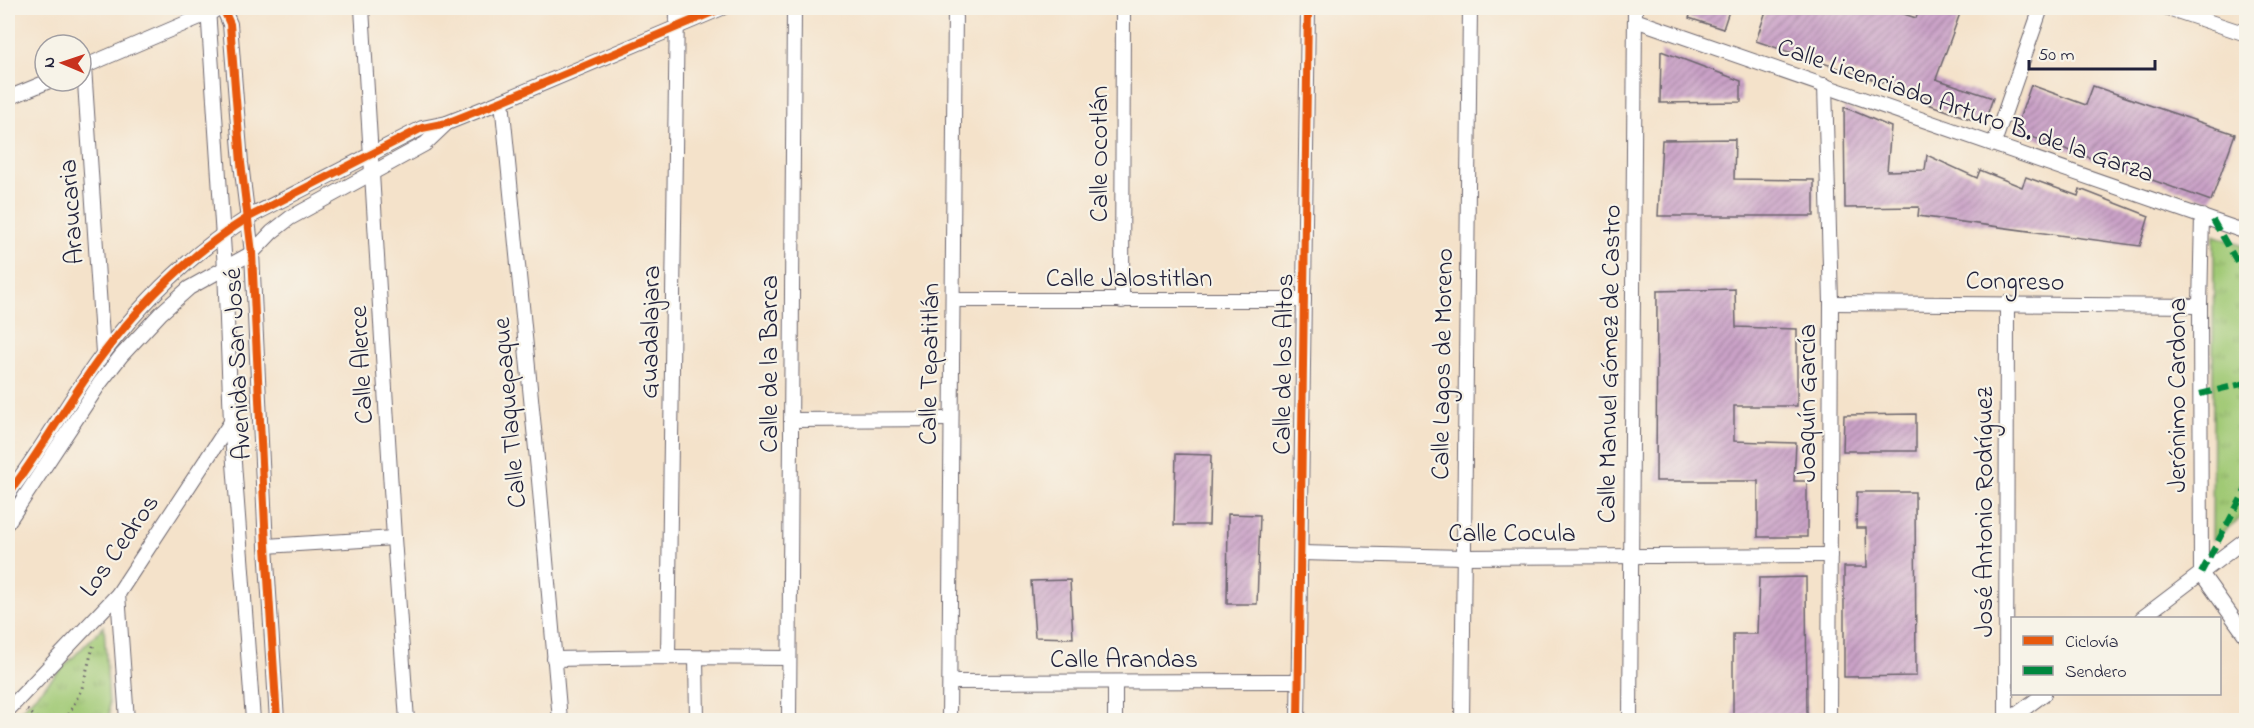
<svg xmlns="http://www.w3.org/2000/svg" width="2254" height="728" font-family="'Indie Flower',sans-serif">
<style>
.grass{fill:url(#grass-tufts);stroke:#617658;stroke-width:1.5}
.building{fill:url(#building-hatch)}
.lines{fill:none;stroke-linecap:round;stroke-linejoin:round}
.street-casing{stroke:#6c656d;stroke-width:16}
.path{stroke:#6c656d;stroke-width:3;stroke-dasharray:1.5 4.5;stroke-linecap:butt}
.street{stroke:#fff;stroke-width:14}
.quiet{stroke:#00873e;stroke-width:6;stroke-dasharray:12 6;stroke-linecap:butt}
.cycleway-casing{stroke:#f7f3e8;stroke-width:11}
.cycleway{stroke:#e8590c;stroke-width:8}
.labels{text-anchor:middle;stroke-width:4.5;stroke-linejoin:round;paint-order:stroke}
.street-label{font-size:26px;fill:#22223b;stroke:#f7f3e8}
</style>
<defs>
<pattern id="grass-tufts" width="24" height="20" patternUnits="userSpaceOnUse" patternTransform="scale(1.5)"><rect width="24" height="20" fill="#a0c974"/><path d="M3 7l-1-3M5 7V3M7 7l1-3M15 17l-1-3M17 17v-4M19 17l1-3" fill="none" stroke="#8aac65"/></pattern>
<pattern id="building-hatch" width="6" height="6" patternUnits="userSpaceOnUse" patternTransform="scale(1.5)"><rect width="6" height="6" fill="#caa2c7"/><path d="M-1 1l2-2M0 6l6-6M5 7l2-2" fill="none" stroke="#a484a3"/></pattern>
</defs>
<rect width="100%" height="100%" fill="#f7f3e8"/>
<filter id="ink" filterUnits="userSpaceOnUse"><feTurbulence type="fractalNoise" baseFrequency=".0167" numOctaves="2"/><feDisplacementMap in="SourceGraphic" scale="12" xChannelSelector="R" yChannelSelector="G"/><feConvolveMatrix kernelMatrix="1 2 1 2 8 2 1 2 1" color-interpolation-filters="sRGB"/></filter>
<filter id="wash" filterUnits="userSpaceOnUse"><feTurbulence type="fractalNoise" baseFrequency=".008" numOctaves="4" result="noise"/><feDisplacementMap in="SourceGraphic" scale="24" xChannelSelector="R" yChannelSelector="G"/><feGaussianBlur stdDeviation="1.35" result="paint"/><feColorMatrix in="noise" values="0 0 0 0 0 0 0 0 0 0 0 0 0 0 0 0 0 1.4 0 .05"/><feComposite in="paint" operator="in"/></filter>
<g filter="url(#wash)">
<rect width="100%" height="100%" fill="#f4e2ca"/>
<g class="grass">
<polygon points="2214,235 2246,247 2246,514 2212,540"/>
<polygon points="104,626 110,720 11,720"/>
</g>
<g id="blocks">
<g class="building">
<polygon points="1693,8 1730,8 1723,29 1689,18"/>
<polygon points="1767,8 1886,8 1916,18 1920,8 1962,8 1936,79 1993,98 1984,124 1928,104 1930,99 1893,86 1756,41"/>
<polygon points="1661,51 1741,81 1741,102 1660,103"/>
<polygon points="2031,85 2086,105 2093,86 2235,134 2211,201 2015,131"/>
<polygon points="1844,107 1891,127 1887,171 1925,170 1927,155 1977,178 1980,170 2022,187 2026,177 2078,196 2080,189 2149,216 2140,246 1918,216 1919,207 1845,208"/>
<polygon points="1735,139 1734,179 1814,180 1814,216 1658,216 1662,140"/>
<polygon points="1735,289 1736,327 1797,329 1797,406 1734,406 1734,441 1796,443 1794,481 1807,481 1807,537 1758,537 1758,481 1656,481 1657,291"/>
<polygon points="1916,414 1916,451 1843,451 1844,415"/>
<polygon points="1176,454 1211,455 1209,525 1174,525"/>
<polygon points="1857,492 1915,492 1916,676 1844,677 1844,567 1867,567 1866,528 1856,528"/>
<polygon points="1228,514 1260,515 1257,604 1227,604"/>
<polygon points="1806,577 1807,720 1733,720 1733,634 1757,634 1759,578"/>
<polygon points="1070,580 1073,638 1035,637 1031,581"/>
</g>
</g>
</g>
<g filter="url(#ink)">
<use href="#blocks" fill-opacity="0" stroke="#6c656d" stroke-width="1.5"/>
<g class="lines">
<g class="street-casing">
<g id="street">
<polyline points="208,8 225,269 231,422 253,720"/>
<polyline points="223,8 230,24 241,163 252,253 266,546 277,720"/>
<polyline points="362,8 394,538 407,720"/>
<polyline points="2168,8 2246,34"/>
<polyline points="1635,20 2246,232"/>
<polyline points="84,67 103,353"/>
<polyline points="81,68 214,11"/>
<polyline points="1825,85 1831,303 1829,720"/>
<polyline points="8,98 49,81"/>
<polyline points="502,101 539,480 560,720"/>
<polyline points="1994,143 2041,8"/>
<polyline points="2202,216 2200,306 2201,573 2246,636"/>
<polyline points="954,300 1304,300"/>
<polyline points="1122,301 1123,8"/>
<polyline points="1831,303 2200,306"/>
<polyline points="791,420 951,419"/>
<path d="M8,494C42,450 69,399 103,354C143,301 193,252 249,217L422,128L447,123L502,101L722,8"/>
<polyline points="8,522 100,383 121,356 161,313 189,288 252,253 272,232 290,218 425,144 447,123"/>
<polyline points="266,546 394,538"/>
<polyline points="1301,553 1463,557 1830,555"/>
<polyline points="118,594 127,720"/>
<polyline points="2142,618 2246,539"/>
<polyline points="668,657 677,8"/>
<polyline points="696,658 697,720"/>
<polyline points="554,659 668,657 789,658"/>
<polyline points="950,682 1298,681"/>
<polyline points="8,710 118,594 231,422"/>
<polyline points="789,720 794,8"/>
<polyline points="949,720 955,8"/>
<polyline points="1115,720 1115,683"/>
<polyline points="1298,720 1308,8"/>
<polyline points="1462,720 1470,8"/>
<polyline points="1630,720 1635,8"/>
<polyline points="2006,720 2007,303"/>
<polyline points="2009,720 2044,694"/>
</g>
</g>
<g class="path">
<polyline points="27,710 39,720"/>
<polyline points="66,720 82,688 94,643"/>
</g>
<use href="#street" class="street"/>
<g class="quiet">
<polyline points="2213,220 2246,277"/>
<polyline points="2200,394 2246,383"/>
<polyline points="2201,573 2246,489"/>
</g>
<g class="cycleway-casing">
<g id="cycleway">
<polyline points="223,8 230,24 241,163 252,253 266,546 277,720"/>
<path d="M8,494C42,450 69,399 103,354C143,301 193,252 249,217L422,128L447,123L502,101L722,8"/>
<polyline points="1298,720 1308,8"/>
</g>
</g>
<use href="#cycleway" class="cycleway"/>
</g>
</g>
<g class="labels">
<g class="street-label">
<text transform="translate(1966 109) rotate(19)" y="9">Calle Licenciado Arturo B. de la Garza</text>
<text transform="translate(1098 154) rotate(-90)" y="9">Calle Ocotlán</text>
<text transform="translate(70 212) rotate(-94)" y="9">Araucaria</text>
<text x="1129" y="286">Calle Jalostitlan</text>
<text transform="translate(2015 280) rotate(1)" y="9">Congreso</text>
<text transform="translate(649 332) rotate(-89)" y="9">Guadalajara</text>
<text transform="translate(236 364) rotate(-93)" y="9">Avenida San José</text>
<text transform="translate(768 364) rotate(-90)" y="9">Calle de la Barca</text>
<text transform="translate(928 364) rotate(-89)" y="9">Calle Tepatitlán</text>
<text transform="translate(1282 364) rotate(-89)" y="9">Calle de los Altos</text>
<text transform="translate(1441 364) rotate(-89)" y="9">Calle Lagos de Moreno</text>
<text transform="translate(1608 364) rotate(-89)" y="9">Calle Manuel Gómez de Castro</text>
<text transform="translate(360 365) rotate(-93)" y="9">Calle Alerce</text>
<text transform="translate(2176 395) rotate(-90)" y="9">Jerónimo Cardona</text>
<text transform="translate(1806 403) rotate(-90)" y="9">Joaquín García</text>
<text transform="translate(508 413) rotate(-95)" y="9">Calle Tlaquepaque</text>
<text transform="translate(1983 512) rotate(-90)" y="9">José Antonio Rodríguez</text>
<text x="1512" y="541">Calle Cocula</text>
<text transform="translate(118 545) rotate(-55)" y="9">Los Cedros</text>
<text x="1124" y="667">Calle Arandas</text>
</g>
</g>
<rect width="2254" height="728" fill="none" stroke="#f7f3e8" stroke-width="30"/>
<rect x="2011" y="617" width="210" height="78" fill="#f7f3e8" stroke="#a29fa3" stroke-width="1.5"/>
<rect x="2023" y="636" width="30" height="9" fill="#e8590c" stroke="#a29fa3" stroke-width="1.5"/>
<text x="2065" y="647" font-size="18" fill="#22223b">Ciclovía</text>
<rect x="2023" y="666" width="30" height="9" fill="#00873e" stroke="#a29fa3" stroke-width="1.5"/>
<text x="2065" y="677" font-size="18" fill="#22223b">Sendero</text>
<g transform="translate(63 63) rotate(272)"><circle r="28" fill="#f7f3e8" stroke="#a29fa3" stroke-width="1.5"/>
<path d="M0-4.5L10 22L0 15L-10 22Z" fill="#c8321e"/>
<text y="-9" font-size="16" font-weight="bold" text-anchor="middle" fill="#22223b">N</text>
</g>
<path d="M2029 60v9h126v-9" fill="none" stroke="#22223b" stroke-width="3"/>
<text x="2038" y="60" font-size="18" fill="#22223b" stroke="#f7f3e8" stroke-width="4.5" paint-order="stroke">50 m</text>
</svg>
